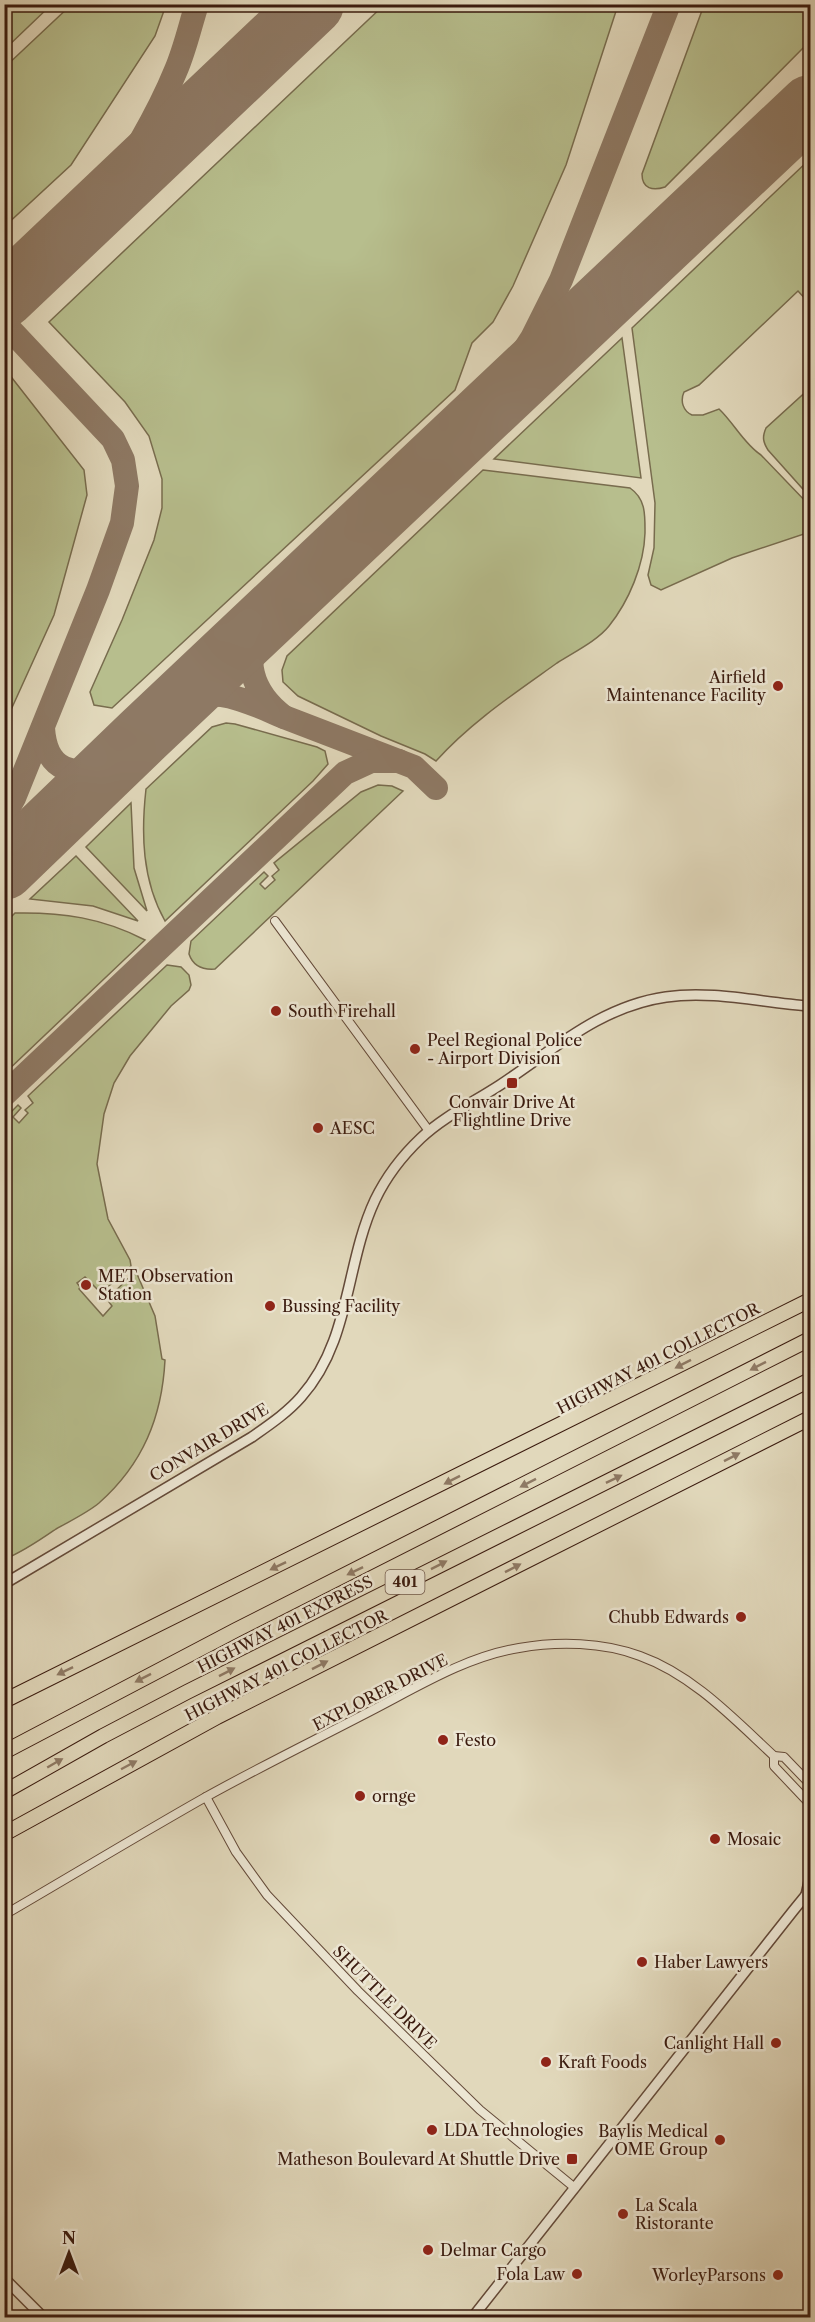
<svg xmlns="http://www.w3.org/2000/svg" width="815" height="2322" font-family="'Libre Caslon Text',serif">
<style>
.green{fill:#b7be8d;stroke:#786c4e;stroke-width:1.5}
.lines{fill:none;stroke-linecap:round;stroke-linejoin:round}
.taxiway{stroke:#8e7964;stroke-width:24}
.runway{stroke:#8e7964;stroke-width:62}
.minor-casing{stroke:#644a39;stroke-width:10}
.tertiary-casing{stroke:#644a39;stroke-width:12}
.motorway-casing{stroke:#3a1a0e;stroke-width:16}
.minor{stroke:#ece6d3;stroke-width:8}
.tertiary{stroke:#ece6d3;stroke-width:9}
.motorway{stroke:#e1d8bb;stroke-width:14}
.oneway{fill:#8e7964}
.poi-dot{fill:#8f2418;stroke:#ece6d3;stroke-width:2}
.labels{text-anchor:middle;stroke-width:5;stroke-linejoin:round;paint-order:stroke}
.shield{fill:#ece6d3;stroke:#6f5749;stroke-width:1.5}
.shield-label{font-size:15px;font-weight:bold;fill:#3a1a0e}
.poi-label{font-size:16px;fill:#3a1a0e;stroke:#ece6d3;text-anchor:start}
.street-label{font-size:16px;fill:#3a1a0e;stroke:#ece6d3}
</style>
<rect width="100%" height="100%" fill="#e1d8bb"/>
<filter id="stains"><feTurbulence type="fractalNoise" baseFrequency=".00333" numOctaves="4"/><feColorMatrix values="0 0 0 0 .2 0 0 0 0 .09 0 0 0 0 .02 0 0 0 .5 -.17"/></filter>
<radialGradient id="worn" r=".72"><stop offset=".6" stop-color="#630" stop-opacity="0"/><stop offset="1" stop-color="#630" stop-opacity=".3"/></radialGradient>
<g class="green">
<polygon points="5,4 51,4 51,5 5,49"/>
<polygon points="385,4 618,5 566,165 513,286 493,322 472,343 455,390 112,708 94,705 90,692 122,620 154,540 162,508 162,479 149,436 125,402 49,322"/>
<polygon points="71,5 166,5 155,36 71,165 5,226 5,67"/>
<path d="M704,5H810V41L665,187C653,191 642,189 642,174Z"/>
<path d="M810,159V304L798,291L699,385L684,392C680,401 683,411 692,415H703L719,409C734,423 744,444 761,455L810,506V532L732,558L661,590L651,585L648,575L654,548L655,503L632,328Z"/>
<polygon points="622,338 641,478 494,459"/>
<polygon points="5,369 84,470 87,495 54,615 5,723"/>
<path d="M810,388V497L768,450C763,442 762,437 766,428Z"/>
<path d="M483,470L630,488C646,499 645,515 645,533C644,565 629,601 609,626C597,641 574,652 557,663C515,693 471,722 436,761L425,754L381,736L298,696L283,682L282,670L287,656Z"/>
<path d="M226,723L235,724L317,747L325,751L328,764L313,781L165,921C142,880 141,834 146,789L212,727Z"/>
<path d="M378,785L392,786L403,791L215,969C202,970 193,966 189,954L191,941L264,872L268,876L260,884L265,889L275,880L272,876L279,870L274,863L361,792Z"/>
<polygon points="131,803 134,868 147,911 86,847"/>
<polygon points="76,856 138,921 93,906 30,899"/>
<path d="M15,913C62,912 103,918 145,940L5,1073V923Z"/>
<path d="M167,965L181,967L189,975L191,985L189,990L171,1006L130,1056L114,1083L104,1114L97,1164L108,1219L130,1260L131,1266L101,1293L85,1277L77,1283L80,1287L79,1289L103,1316L112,1306L109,1302V1297L132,1275L137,1274L155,1316L162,1359L165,1360C162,1417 143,1464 99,1503C87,1513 70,1521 56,1529C40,1540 23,1552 5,1559V1118L18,1105L21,1108L13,1117L19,1123L28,1113L25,1110L33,1103L28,1096Z"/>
</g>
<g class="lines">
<g class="taxiway">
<polyline points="771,143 810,100"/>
<path d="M100,207C128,163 156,119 176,70C185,49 190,26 197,4"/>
<polyline points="4,323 113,439 123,460 127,486 122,523 98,590 14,798 4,816"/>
<polyline points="478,421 532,338 561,280 669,4"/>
<polyline points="284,717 414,767 436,788"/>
<path d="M43,728C46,773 74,777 112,766"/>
<path d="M113,767C141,740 180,690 222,695C243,698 265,709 284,717C252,693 239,656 266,623L330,562"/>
<polyline points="4,1095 345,773 371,761 399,761"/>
</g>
<g class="runway">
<polyline points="4,297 313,4"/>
<polyline points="4,869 143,735 810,106"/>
</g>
<g class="minor-casing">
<g id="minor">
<polyline points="275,921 429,1131"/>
<polyline points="774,1756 774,1766 810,1804"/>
<polyline points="206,1797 236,1852 267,1895 358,1991 480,2110 575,2188"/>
<path d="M4,1915C71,1876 137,1836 204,1798C256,1769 309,1743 361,1716C411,1691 463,1657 519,1648C558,1641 603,1642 640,1656C693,1675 734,1719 774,1756L784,1757L810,1784"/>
</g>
</g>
<g class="tertiary-casing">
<g id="tertiary">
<path d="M4,1584L252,1437C269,1425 287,1413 301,1397C351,1341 345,1264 375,1200C386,1177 403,1155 421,1138C443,1117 474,1102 500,1085C553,1050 601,1006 666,997C713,990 763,1003 810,1006"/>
<polyline points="806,1895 810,1877"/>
<polyline points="4,2278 44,2318"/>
<polyline points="472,2318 793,1911 806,1895 810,1893"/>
</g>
</g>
<g class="motorway-casing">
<g id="motorway">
<polyline points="4,1701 810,1300"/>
<polyline points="4,1752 236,1630 810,1339"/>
<polyline points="4,1792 103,1736 187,1692 810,1380"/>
<polyline points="4,1834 217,1717 810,1418"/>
</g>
</g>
<use href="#minor" class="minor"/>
<use href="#tertiary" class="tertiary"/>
<use href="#motorway" class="motorway"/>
</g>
<defs><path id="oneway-solid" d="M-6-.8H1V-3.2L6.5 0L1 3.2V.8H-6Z" transform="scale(1.5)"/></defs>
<g class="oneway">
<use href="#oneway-solid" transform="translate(683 1364) rotate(153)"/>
<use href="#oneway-solid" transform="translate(758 1366) rotate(153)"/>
<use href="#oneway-solid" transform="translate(732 1457) rotate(-27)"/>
<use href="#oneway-solid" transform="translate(614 1479) rotate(-26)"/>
<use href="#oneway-solid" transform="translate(452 1480) rotate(153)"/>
<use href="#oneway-solid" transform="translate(528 1483) rotate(153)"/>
<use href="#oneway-solid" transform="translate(439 1565) rotate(-27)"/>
<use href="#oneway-solid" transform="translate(278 1566) rotate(154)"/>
<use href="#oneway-solid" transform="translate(513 1568) rotate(-27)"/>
<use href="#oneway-solid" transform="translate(355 1571) rotate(154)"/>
<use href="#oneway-solid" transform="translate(320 1665) rotate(-27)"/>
<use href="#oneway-solid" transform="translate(65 1671) rotate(154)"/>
<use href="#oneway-solid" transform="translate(227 1672) rotate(-27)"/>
<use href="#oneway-solid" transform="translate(143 1678) rotate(153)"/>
<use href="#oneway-solid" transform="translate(55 1763) rotate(-30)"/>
<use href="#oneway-solid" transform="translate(129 1765) rotate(-28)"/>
</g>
<g class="poi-dot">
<circle cx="778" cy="686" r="6"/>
<circle cx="276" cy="1011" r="6"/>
<circle cx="415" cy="1049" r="6"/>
<rect x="506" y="1077" width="12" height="12" rx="3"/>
<circle cx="318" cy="1128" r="6"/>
<circle cx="86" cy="1285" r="6"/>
<circle cx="270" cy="1306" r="6"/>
<circle cx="741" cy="1617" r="6"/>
<circle cx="443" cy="1740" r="6"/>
<circle cx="360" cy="1796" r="6"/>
<circle cx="715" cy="1839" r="6"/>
<circle cx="642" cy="1962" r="6"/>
<circle cx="776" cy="2043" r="6"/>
<circle cx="546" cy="2062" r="6"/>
<circle cx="432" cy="2130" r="6"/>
<circle cx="720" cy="2140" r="6"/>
<rect x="566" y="2153" width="12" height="12" rx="3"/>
<circle cx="623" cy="2214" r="6"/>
<circle cx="428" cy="2250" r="6"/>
<circle cx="577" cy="2274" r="6"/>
<circle cx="778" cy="2275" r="6"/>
</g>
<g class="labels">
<rect class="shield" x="385.5" y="1570" width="39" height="24" rx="4.5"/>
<g class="shield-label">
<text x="405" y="1587">401</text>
</g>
<g class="poi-label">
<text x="766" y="683" text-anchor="end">Airfield<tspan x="766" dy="18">Maintenance Facility</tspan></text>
<text x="288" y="1017">South Firehall</text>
<text x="427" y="1046">Peel Regional Police<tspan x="427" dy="18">- Airport Division</tspan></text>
<text x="512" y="1108" text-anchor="middle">Convair Drive At<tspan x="512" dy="18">Flightline Drive</tspan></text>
<text x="330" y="1134">AESC</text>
<text x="98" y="1282">MET Observation<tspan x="98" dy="18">Station</tspan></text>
<text x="282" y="1312">Bussing Facility</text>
<text x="729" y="1623" text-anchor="end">Chubb Edwards</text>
<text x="455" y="1746">Festo</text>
<text x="372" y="1802">ornge</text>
<text x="727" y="1845">Mosaic</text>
<text x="654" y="1968">Haber Lawyers</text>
<text x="764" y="2049" text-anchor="end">Canlight Hall</text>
<text x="558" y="2068">Kraft Foods</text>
<text x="444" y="2136">LDA Technologies</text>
<text x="708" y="2137" text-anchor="end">Baylis Medical<tspan x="708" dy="18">OME Group</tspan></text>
<text x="560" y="2165" text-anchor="end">Matheson Boulevard At Shuttle Drive</text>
<text x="635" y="2211">La Scala<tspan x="635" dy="18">Ristorante</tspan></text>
<text x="440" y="2256">Delmar Cargo</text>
<text x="565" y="2280" text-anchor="end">Fola Law</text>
<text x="766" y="2281" text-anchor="end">WorleyParsons</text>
</g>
<g class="street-label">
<text transform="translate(658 1358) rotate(-27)" y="6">HIGHWAY 401 COLLECTOR</text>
<text transform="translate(209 1442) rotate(-31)" y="6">CONVAIR DRIVE</text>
<text transform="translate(285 1624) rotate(-27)" y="6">HIGHWAY 401 EXPRESS</text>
<text transform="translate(286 1665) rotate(-27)" y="6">HIGHWAY 401 COLLECTOR</text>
<text transform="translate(380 1692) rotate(-27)" y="6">EXPLORER DRIVE</text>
<text transform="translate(385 1997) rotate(45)" y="6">SHUTTLE DRIVE</text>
</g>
</g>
<rect width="815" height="2322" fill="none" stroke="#e1d8bb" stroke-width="24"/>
<rect x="6" y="6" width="803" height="2310" fill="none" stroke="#3a1a0e" stroke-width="3"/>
<rect x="12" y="12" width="791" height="2298" fill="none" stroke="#3a1a0e" stroke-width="1.5"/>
<g transform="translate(69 2253)" stroke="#ece6d3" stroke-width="4.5" paint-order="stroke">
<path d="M0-4.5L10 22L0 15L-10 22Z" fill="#3a1a0e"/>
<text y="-9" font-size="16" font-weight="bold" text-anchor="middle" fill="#3a1a0e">N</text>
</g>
<rect width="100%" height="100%" filter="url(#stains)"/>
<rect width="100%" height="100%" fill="url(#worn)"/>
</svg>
